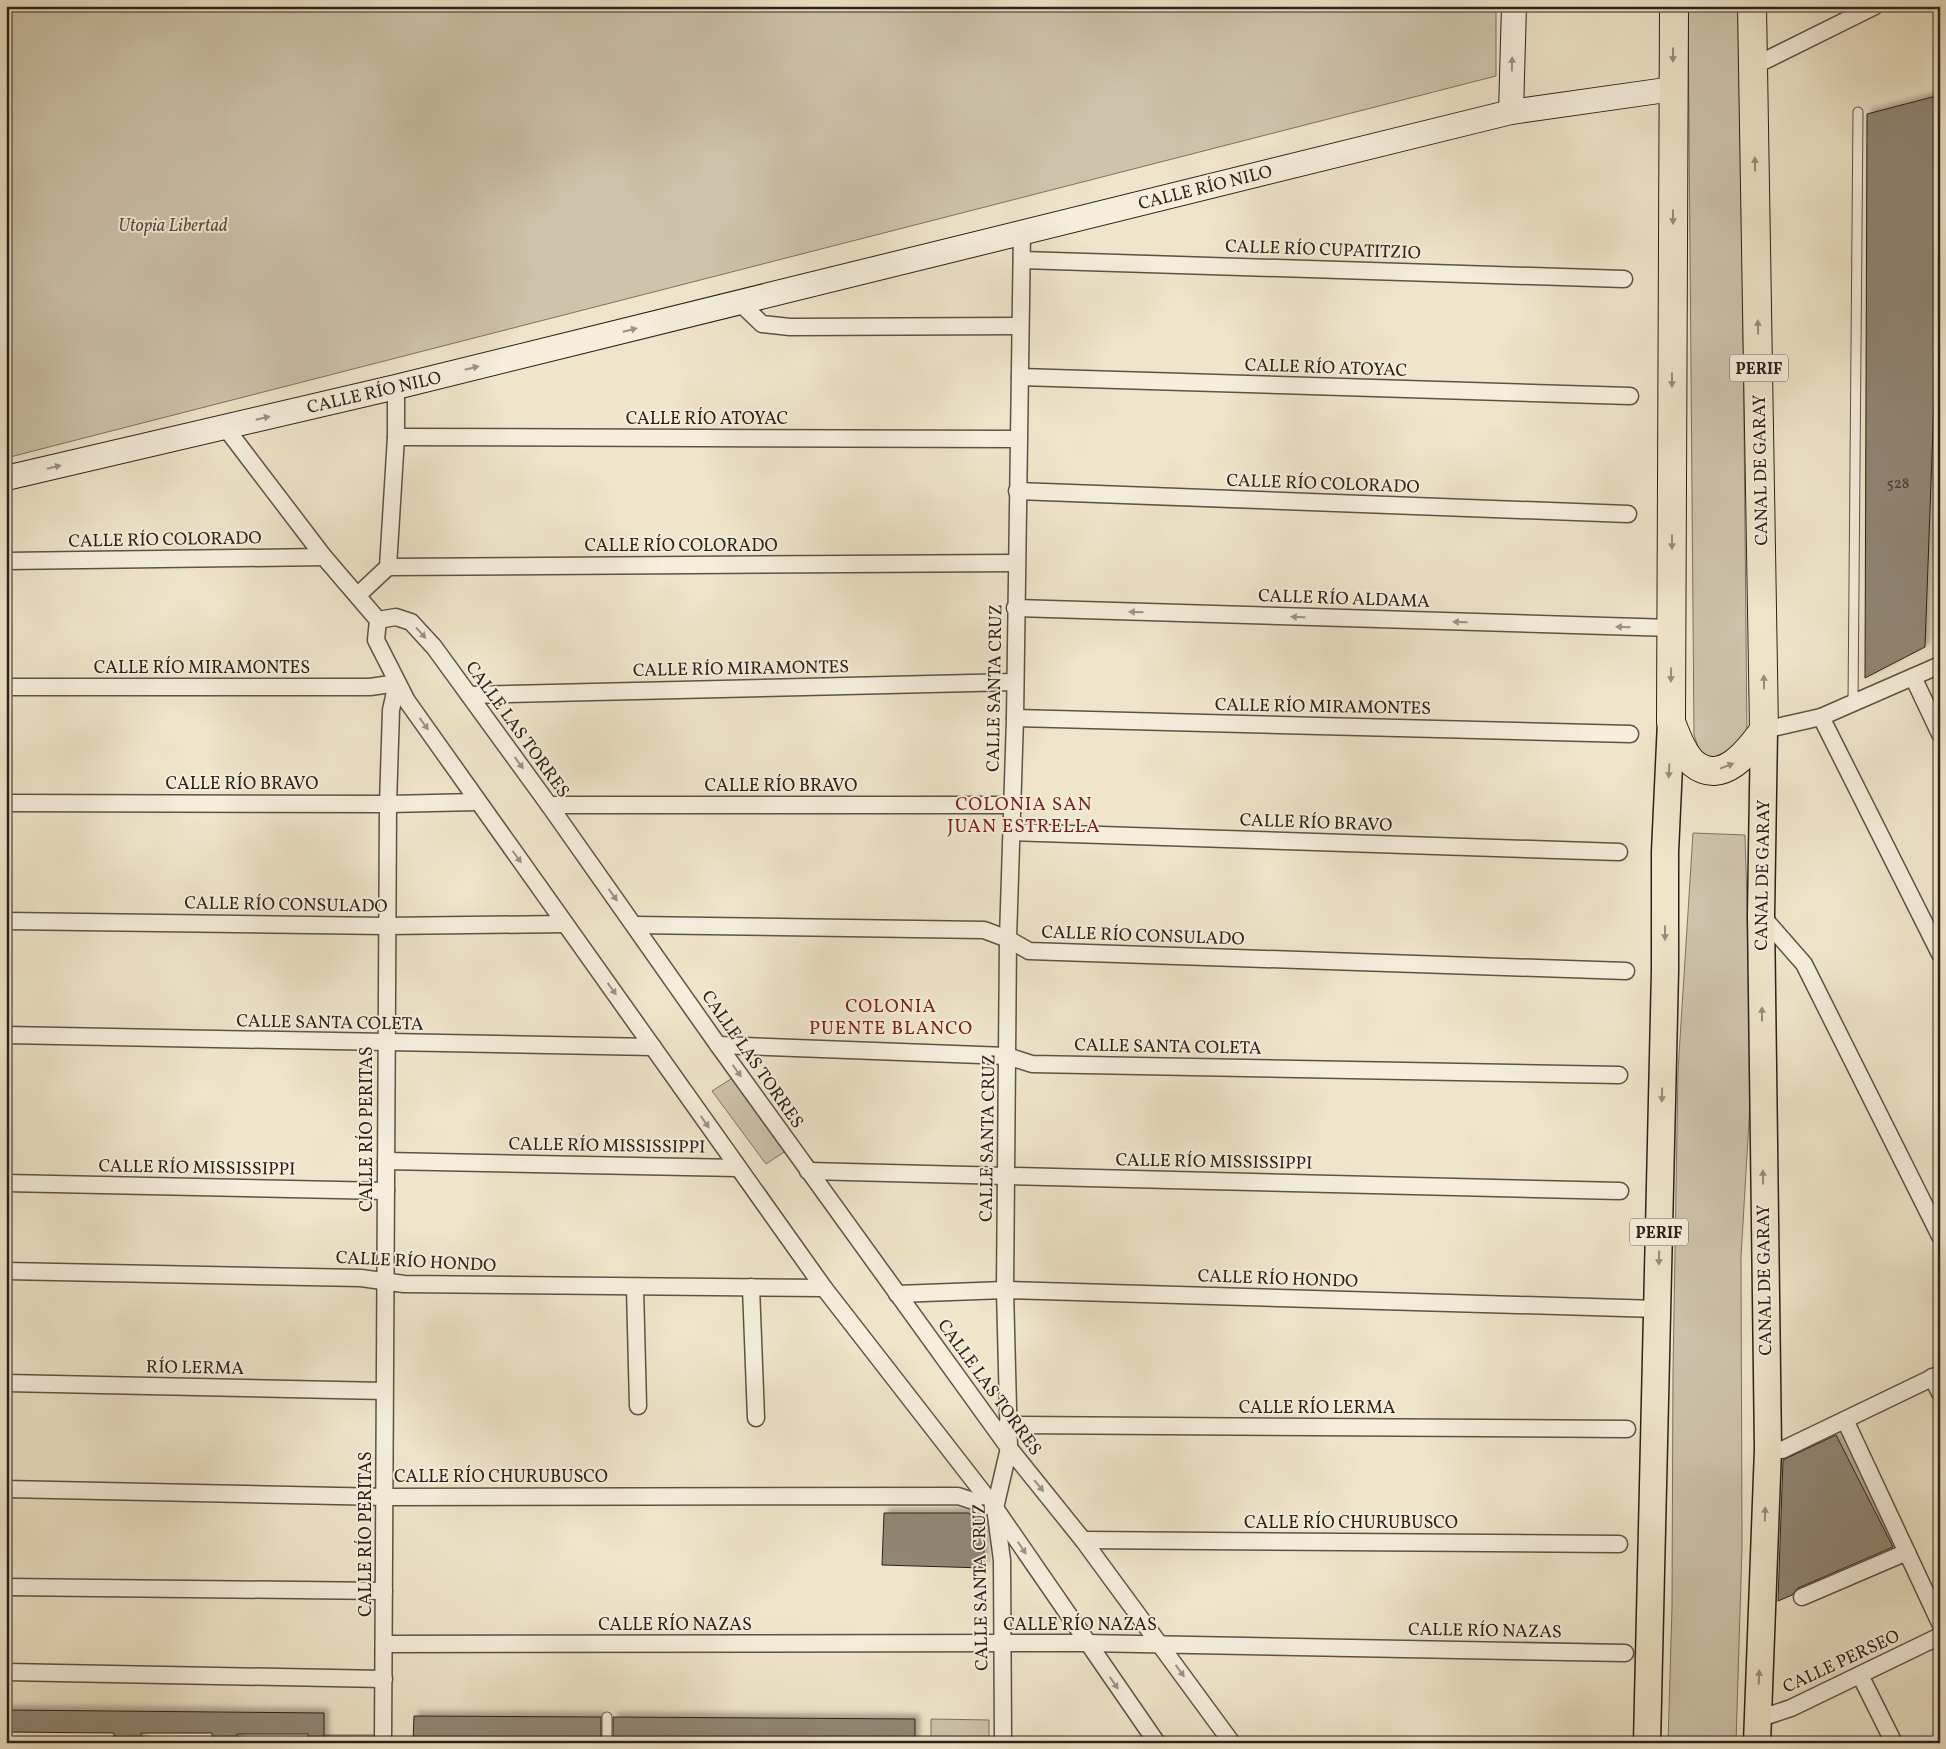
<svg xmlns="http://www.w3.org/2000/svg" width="1946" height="1749" font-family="Vollkorn,serif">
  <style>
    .green { fill: #cec4ac; stroke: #7c7363 }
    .building { fill: #918776; stroke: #2b221a; filter: url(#shadow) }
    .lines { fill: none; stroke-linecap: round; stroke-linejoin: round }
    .lane-casing { stroke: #5c5346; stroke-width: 11 }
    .street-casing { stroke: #5c5346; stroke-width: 19 }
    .secondary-casing { stroke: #2b221a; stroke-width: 26 }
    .primary-casing { stroke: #2b221a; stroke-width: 29 }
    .highway-casing { stroke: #2b221a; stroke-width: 30 }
    .lane { stroke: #f5eedd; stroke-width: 9 }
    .street { stroke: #f5eedd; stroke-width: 16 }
    .secondary { stroke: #f5eedd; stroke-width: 24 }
    .primary { stroke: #efe5ca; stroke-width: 26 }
    .highway { stroke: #efe5ca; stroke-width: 28 }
    .oneway { fill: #978d7b }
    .oneway2 { fill: #9a9285 }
    .labels { text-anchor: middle; stroke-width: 4; stroke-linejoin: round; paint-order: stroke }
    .number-label { font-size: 15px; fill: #443b31 }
    .shield { fill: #f5eedd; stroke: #685f54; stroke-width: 1 }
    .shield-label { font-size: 16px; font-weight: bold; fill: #2b221a }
    .street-label { font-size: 18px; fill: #2b221a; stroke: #f5eedd }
    .park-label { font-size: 18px; font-style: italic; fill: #5c5346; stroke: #f5eedd }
    .neighbourhood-label { font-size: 19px; letter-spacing: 1px; fill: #7a1f14; stroke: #f5eedd }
  </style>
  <defs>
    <filter id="shadow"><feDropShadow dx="4.5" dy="-4.5" stdDeviation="2.5" flood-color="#0004"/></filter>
  </defs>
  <rect width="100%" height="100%" fill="#efe5ca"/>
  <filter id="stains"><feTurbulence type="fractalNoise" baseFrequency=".004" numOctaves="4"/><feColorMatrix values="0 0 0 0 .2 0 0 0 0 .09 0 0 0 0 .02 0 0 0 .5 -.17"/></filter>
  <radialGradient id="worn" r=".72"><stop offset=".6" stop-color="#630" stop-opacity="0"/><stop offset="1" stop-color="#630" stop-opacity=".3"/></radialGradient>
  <g class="green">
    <path d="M6,6H1496V76L6,458Z"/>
    <path d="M1688,6H1740L1747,739L1734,751L1713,758L1700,752L1694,735Z"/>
    <path d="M1693,833L1745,835L1752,1069L1741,1257L1742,1547L1736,1743H1668L1672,1607L1673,1373L1678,1071Z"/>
    <path d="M734,1077L787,1150L766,1164L712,1091Z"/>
    <path d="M931,1719L989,1720V1743H931Z"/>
    <path d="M325,1735H377V1743H324Z"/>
  </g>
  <g class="building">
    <path d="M1940,95V317L1937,318L1925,647L1865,678L1867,114Z"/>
    <path d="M1836,1435L1893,1547L1798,1588L1792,1595L1778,1601L1783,1460Z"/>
    <path d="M884,1513H969L984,1531V1568L882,1565Z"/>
    <path d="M6,1710L324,1713V1743H308V1734H237V1743H212V1733H141V1743H114V1733L6,1732Z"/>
    <path d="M414,1716L601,1717V1743H413Z"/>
    <path d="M613,1717L915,1719V1743H613Z"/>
  </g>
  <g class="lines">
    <defs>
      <g id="lane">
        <path d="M1853,703L1858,112"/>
        <path d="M607,1717V1743"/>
      </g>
      <g id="street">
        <path d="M1754,66L1875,6"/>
        <path d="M1022,260L1624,279"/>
        <path d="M740,303L762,324L790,327L1020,326"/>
        <path d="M1020,377L1630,396"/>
        <path d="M225,427L324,557L378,620"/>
        <path d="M396,437L1017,439"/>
        <path d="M1017,491L1628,514"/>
        <path d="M6,561L324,557"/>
        <path d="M388,567L396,437V387"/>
        <path d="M358,595L388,567L1016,563"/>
        <path d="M1015,608L1672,628"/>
        <path d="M378,620L396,617L411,622L434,647L549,805L718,1045L1009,1448L1083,1540L1232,1743"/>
        <path d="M378,620L376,640L407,701L824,1288L995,1508L1157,1743"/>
        <path d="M1913,677L1940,734"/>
        <path d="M6,687H370L397,683"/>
        <path d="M469,695L1014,682"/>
        <path d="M1821,717L1940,954"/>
        <path d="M1015,718L1630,734"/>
        <path d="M1764,730L1821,717L1940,665"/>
        <path d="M6,803L388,804L478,802"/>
        <path d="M549,805H1012"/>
        <path d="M1011,832L1619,852"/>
        <path d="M1761,915L1804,964L1940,1236"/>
        <path d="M6,921L386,926L565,924"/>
        <path d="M634,925L984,930L1008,939L1029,951L1626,971"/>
        <path d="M6,1035L653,1047"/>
        <path d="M718,1045L1007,1056L1032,1064L1619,1075"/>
        <path d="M386,1161L738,1168"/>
        <path d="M808,1171L1620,1191"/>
        <path d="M6,1183L386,1191"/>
        <path d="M6,1271L361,1278L404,1284L824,1288"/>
        <path d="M751,1287L756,1418"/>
        <path d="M635,1288L638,1406"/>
        <path d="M897,1294L1005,1290L1658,1309"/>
        <path d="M1932,1377L1940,1393"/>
        <path d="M6,1383L384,1391"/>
        <path d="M1845,1420L1940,1623"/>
        <path d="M1007,1425L1627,1429"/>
        <path d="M1768,1449L1782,1450L1940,1374"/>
        <path d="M6,1489L386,1497L958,1496L995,1508"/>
        <path d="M1083,1540L1619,1544"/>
        <path d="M6,1587L384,1591"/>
        <path d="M1802,1597L1907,1552"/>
        <path d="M384,1644L1086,1643L1625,1653"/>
        <path d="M6,1672L384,1679"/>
        <path d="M1860,1675L1894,1743"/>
        <path d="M1758,1719L1791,1708L1940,1636"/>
        <path d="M383,1743L388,804L391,710L397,683"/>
        <path d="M1003,1743L1002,1560L995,1508L1009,1448L1005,1290L1008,939L1015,718L1022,231"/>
      </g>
      <g id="secondary">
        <path d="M1511,112L1514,6"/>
        <path d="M6,478L396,387L1511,112L1673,89"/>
      </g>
      <g id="primary">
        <path d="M1647,1743L1665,971V852L1671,722"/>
        <path d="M1757,1743L1768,1449L1761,915L1764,730"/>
      </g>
      <path id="highway" d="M1674,6L1671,722C1676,735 1682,753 1693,763C1722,787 1749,751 1764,730L1752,6"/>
    </defs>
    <use href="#lane" class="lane-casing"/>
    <use href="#street" class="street-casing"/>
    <use href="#secondary" class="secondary-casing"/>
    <use href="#primary" class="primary-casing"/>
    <use href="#highway" class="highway-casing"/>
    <use href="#lane" class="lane"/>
    <use href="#street" class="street"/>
    <use href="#secondary" class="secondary"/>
    <use href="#primary" class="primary"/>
    <use href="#highway" class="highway"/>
  </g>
  <defs><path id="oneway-solid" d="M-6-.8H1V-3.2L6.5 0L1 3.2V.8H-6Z" transform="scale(1.25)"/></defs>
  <g class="oneway">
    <use href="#oneway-solid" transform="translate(1673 55) rotate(91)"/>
    <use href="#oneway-solid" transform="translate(1755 164) rotate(-91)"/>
    <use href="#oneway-solid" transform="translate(1673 217) rotate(90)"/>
    <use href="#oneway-solid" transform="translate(1758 327) rotate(-91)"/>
    <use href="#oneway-solid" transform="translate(1672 380) rotate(90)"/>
    <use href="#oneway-solid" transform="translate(1672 542) rotate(90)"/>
    <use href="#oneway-solid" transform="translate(1671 675) rotate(91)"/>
    <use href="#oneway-solid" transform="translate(1764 682) rotate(-91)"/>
    <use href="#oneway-solid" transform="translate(1727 766) rotate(-21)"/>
    <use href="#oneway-solid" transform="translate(1669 771) rotate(93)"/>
    <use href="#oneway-solid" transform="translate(1665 933) rotate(90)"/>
    <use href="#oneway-solid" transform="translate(1762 1014) rotate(-90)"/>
    <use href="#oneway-solid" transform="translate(1662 1095) rotate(91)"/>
    <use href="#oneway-solid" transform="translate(1763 1177) rotate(-91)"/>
    <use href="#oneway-solid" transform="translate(1659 1258) rotate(91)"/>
    <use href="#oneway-solid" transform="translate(1765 1514) rotate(-88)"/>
    <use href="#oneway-solid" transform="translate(1759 1677) rotate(-88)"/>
  </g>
  <g class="oneway2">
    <use href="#oneway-solid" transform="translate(1512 64) rotate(-89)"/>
    <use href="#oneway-solid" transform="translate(630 330) rotate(-14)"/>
    <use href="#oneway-solid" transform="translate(472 368) rotate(-14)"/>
    <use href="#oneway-solid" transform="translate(263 418) rotate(-13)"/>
    <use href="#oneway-solid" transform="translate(54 467) rotate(-13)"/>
    <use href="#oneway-solid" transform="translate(1136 612) rotate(-178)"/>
    <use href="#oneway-solid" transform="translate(1298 617) rotate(-178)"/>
    <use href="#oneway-solid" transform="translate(1460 622) rotate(-178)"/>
    <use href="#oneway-solid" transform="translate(1623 627) rotate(-178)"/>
    <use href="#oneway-solid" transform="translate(421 633) rotate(48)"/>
    <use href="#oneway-solid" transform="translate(424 724) rotate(54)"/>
    <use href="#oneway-solid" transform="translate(519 763) rotate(54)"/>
    <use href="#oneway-solid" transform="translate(517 857) rotate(54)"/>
    <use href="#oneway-solid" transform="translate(613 895) rotate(55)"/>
    <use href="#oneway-solid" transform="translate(612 989) rotate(54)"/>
    <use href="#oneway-solid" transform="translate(737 1071) rotate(54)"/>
    <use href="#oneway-solid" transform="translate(705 1122) rotate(55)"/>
    <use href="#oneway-solid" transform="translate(1039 1486) rotate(51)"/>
    <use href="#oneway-solid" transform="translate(1022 1548) rotate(56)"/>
    <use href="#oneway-solid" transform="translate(1180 1671) rotate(54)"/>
    <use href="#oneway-solid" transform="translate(1114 1683) rotate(55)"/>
  </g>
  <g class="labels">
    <g class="number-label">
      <text x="1898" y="488">528</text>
    </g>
    <g class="shield">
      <rect x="1730" y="354.5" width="58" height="27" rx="4"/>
      <rect x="1630" y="1218.5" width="58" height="27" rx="4"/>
    </g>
    <g class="shield-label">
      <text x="1759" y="374">PERIF</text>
      <text x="1659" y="1238">PERIF</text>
    </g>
    <g class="street-label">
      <text transform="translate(1205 187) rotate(-14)" y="6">CALLE RÍO NILO</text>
      <text transform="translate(1323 249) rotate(2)" y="6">CALLE RÍO CUPATITZIO</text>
      <text transform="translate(1326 367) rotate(2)" y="6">CALLE RÍO ATOYAC</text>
      <text transform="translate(374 392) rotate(-13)" y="6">CALLE RÍO NILO</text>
      <text x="707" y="424">CALLE RÍO ATOYAC</text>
      <text transform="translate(1760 470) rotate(-91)" y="6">CANAL DE GARAY</text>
      <text transform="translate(1323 483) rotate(2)" y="6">CALLE RÍO COLORADO</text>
      <text transform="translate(165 539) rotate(-1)" y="6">CALLE RÍO COLORADO</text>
      <text x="681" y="551">CALLE RÍO COLORADO</text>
      <text transform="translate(1344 598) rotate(2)" y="6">CALLE RÍO ALDAMA</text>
      <text x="202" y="673">CALLE RÍO MIRAMONTES</text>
      <text transform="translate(741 668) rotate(-1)" y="6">CALLE RÍO MIRAMONTES</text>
      <text transform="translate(994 688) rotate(-89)" y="6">CALLE SANTA CRUZ</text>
      <text transform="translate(1323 706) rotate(1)" y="6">CALLE RÍO MIRAMONTES</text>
      <text transform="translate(518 729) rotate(54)" y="6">CALLE LAS TORRES</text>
      <text x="242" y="789">CALLE RÍO BRAVO</text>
      <text x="781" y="791">CALLE RÍO BRAVO</text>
      <text transform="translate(1316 822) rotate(2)" y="6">CALLE RÍO BRAVO</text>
      <text transform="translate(1762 875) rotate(-89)" y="6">CANAL DE GARAY</text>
      <text transform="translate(286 904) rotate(1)" y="6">CALLE RÍO CONSULADO</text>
      <text transform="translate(1143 935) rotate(2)" y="6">CALLE RÍO CONSULADO</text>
      <text transform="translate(330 1022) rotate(1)" y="6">CALLE SANTA COLETA</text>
      <text transform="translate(1168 1046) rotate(1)" y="6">CALLE SANTA COLETA</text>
      <text transform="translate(753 1059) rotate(55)" y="6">CALLE LAS TORRES</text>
      <text transform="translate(366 1129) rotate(-90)" y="6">CALLE RÍO PERITAS</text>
      <text transform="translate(987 1138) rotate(-89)" y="6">CALLE SANTA CRUZ</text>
      <text transform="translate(607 1145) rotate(1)" y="6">CALLE RÍO MISSISSIPPI</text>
      <text transform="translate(1214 1161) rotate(1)" y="6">CALLE RÍO MISSISSIPPI</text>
      <text transform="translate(197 1167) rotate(1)" y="6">CALLE RÍO MISSISSIPPI</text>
      <text transform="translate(416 1261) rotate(3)" y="6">CALLE RÍO HONDO</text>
      <text transform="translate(1278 1278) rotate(2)" y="6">CALLE RÍO HONDO</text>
      <text transform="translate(1764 1280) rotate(-91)" y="6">CANAL DE GARAY</text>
      <text transform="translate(195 1367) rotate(1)" y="6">RÍO LERMA</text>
      <text transform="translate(990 1387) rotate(54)" y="6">CALLE LAS TORRES</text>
      <text x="1317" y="1413">CALLE RÍO LERMA</text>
      <text x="501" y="1482">CALLE RÍO CHURUBUSCO</text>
      <text x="1351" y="1528">CALLE RÍO CHURUBUSCO</text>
      <text transform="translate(365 1534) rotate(-90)" y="6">CALLE RÍO PERITAS</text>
      <text transform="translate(980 1587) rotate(-91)" y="6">CALLE SANTA CRUZ</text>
      <text x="675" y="1630">CALLE RÍO NAZAS</text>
      <text x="1080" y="1630">CALLE RÍO NAZAS</text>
      <text transform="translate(1485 1630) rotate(1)" y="6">CALLE RÍO NAZAS</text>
      <text transform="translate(1841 1661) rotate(-25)" y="6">CALLE PERSEO</text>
    </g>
    <g class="park-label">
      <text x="173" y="231">Utopia Libertad</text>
    </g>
    <g class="neighbourhood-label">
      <text x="1024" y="810">COLONIA SAN<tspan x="1024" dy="22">JUAN ESTRELLA</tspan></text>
      <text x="891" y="1012">COLONIA<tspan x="891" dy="22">PUENTE BLANCO</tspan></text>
    </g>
  </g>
  <rect width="1946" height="1749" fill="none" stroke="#efe5ca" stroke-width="25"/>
  <rect x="8" y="8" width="1931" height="1734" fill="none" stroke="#2b221a" stroke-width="2.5"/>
  <rect x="12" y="12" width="1921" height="1724" fill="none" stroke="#2b221a"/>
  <rect width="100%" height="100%" filter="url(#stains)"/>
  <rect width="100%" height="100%" fill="url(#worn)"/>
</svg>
